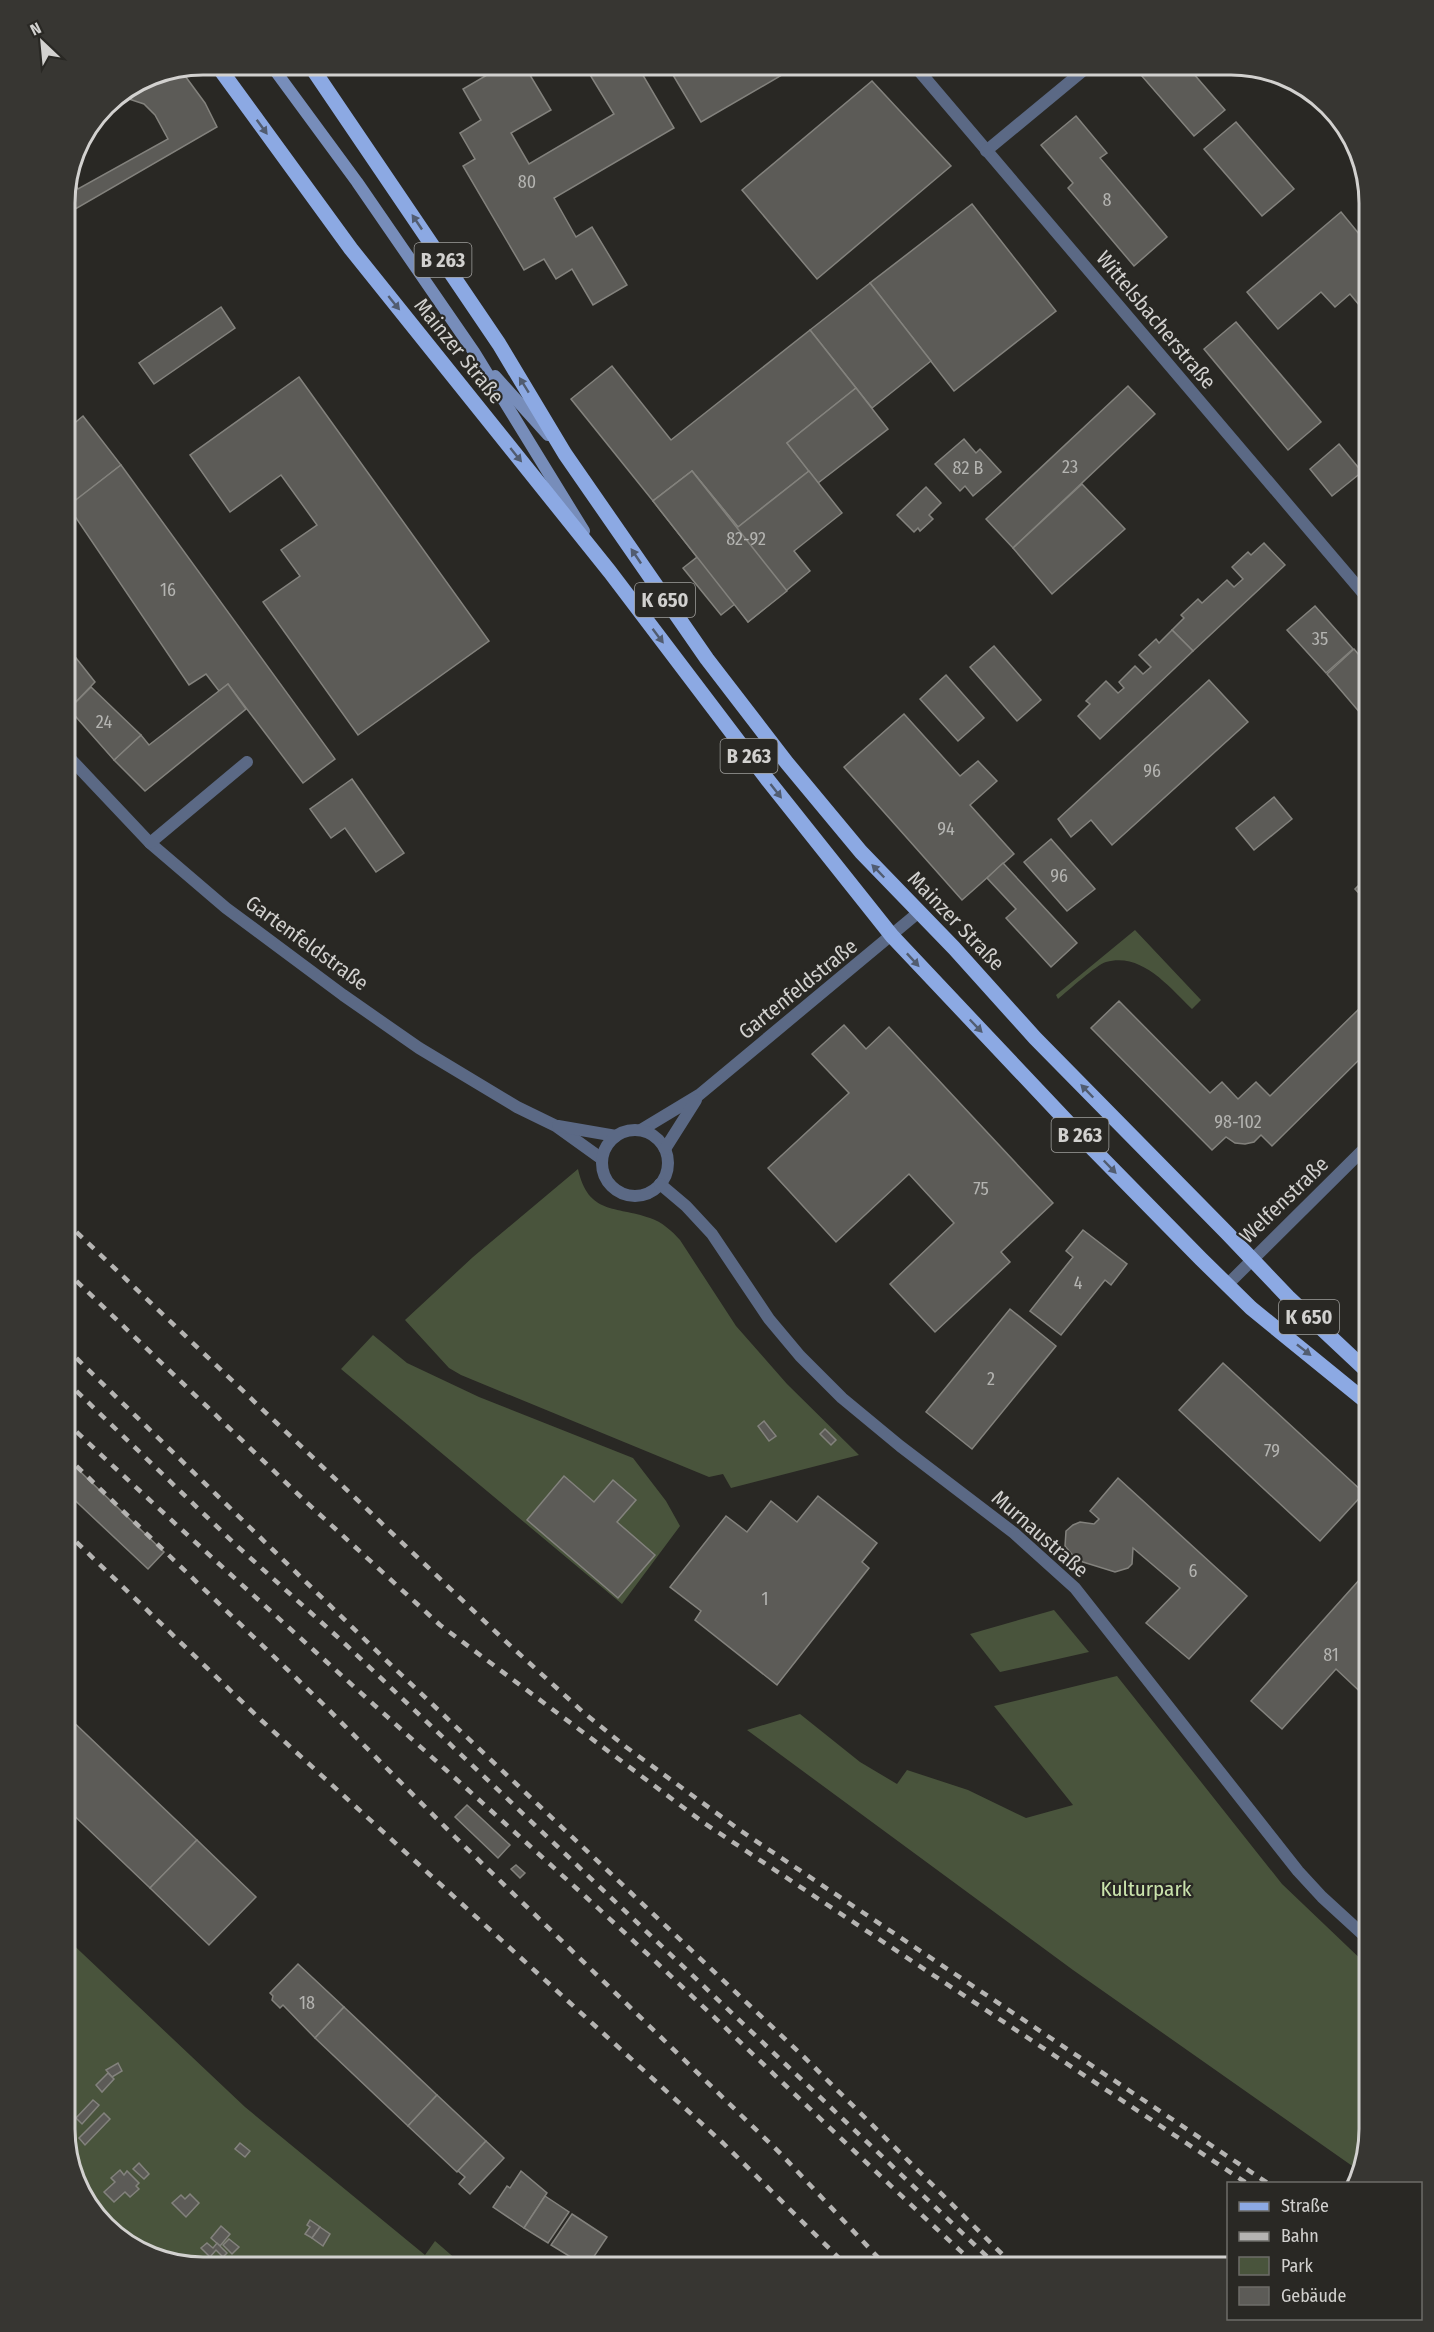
<svg xmlns="http://www.w3.org/2000/svg" width="1434" height="2332" font-family="'Fira Sans Condensed',sans-serif">
  <style>
    .green { fill: #49543c }
    .building { fill: #5c5b57; stroke: #83827d; stroke-width: 1.5 }
    .lines { fill: none; stroke-linecap: round; stroke-linejoin: round }
    .street { stroke: #5b6985; stroke-width: 12 }
    .secondary { stroke: #778dba; stroke-width: 12 }
    .primary { stroke: #8ca9e3; stroke-width: 15 }
    .rail { stroke: #b5b4b2; stroke-width: 4.5; stroke-dasharray: 8 8; stroke-linecap: butt }
    .oneway { fill: #515c70 }
    .labels { text-anchor: middle; stroke-width: 4.5; stroke-linejoin: round; paint-order: stroke }
    .number-label { font-size: 18px; fill: #b4b4b1 }
    .shield { fill: #292824; stroke: #9f9e9c; stroke-width: 1.5 }
    .shield-label { font-size: 20px; font-weight: bold; fill: #d2d1cf }
    .street-label { font-size: 21px; fill: #d2d1cf; stroke: #292824 }
    .park-label { font-size: 21px; fill: #cae3ac; stroke: #292824 }
    .rim { fill: none; stroke: #d2d1cf; stroke-width: 3 }
  </style>
  <rect width="100%" height="100%" fill="#292824"/>
  <g class="green">
    <path d="M1135,930L1201,1000L1192,1009C1169,987 1142,952 1106,962C1096,965 1068,991 1058,999L1056,995Z"/>
    <path d="M578,1169C588,1215 616,1206 650,1218C662,1222 672,1231 680,1240L736,1326L787,1384L859,1455L731,1488L723,1474L709,1477L461,1375L449,1368L405,1320L473,1257Z"/>
    <path d="M373,1335L407,1363L479,1397L633,1458L666,1501L680,1526L622,1604L341,1369Z"/>
    <path d="M1054,1610L1089,1652L1000,1672L970,1634Z"/>
    <path d="M1117,1676L1282,1884L1369,1967V2129L1358,2170L1073,1970L747,1730L800,1714L860,1762L897,1784L907,1770L968,1790L1026,1818L1073,1805L994,1706Z"/>
    <path d="M65,1937L245,2107L425,2255L435,2241L465,2267H195L127,2244L79,2189L65,2129Z"/>
  </g>
  <g class="building">
    <path d="M504,65H524L551,110L511,133L529,164L614,114L584,65H637L674,128L554,198L576,237L592,227L627,285L593,305L572,269L556,279L544,259L524,270L463,166L475,159L460,133L481,120L463,89Z"/>
    <path d="M667,65H799L701,122Z"/>
    <path d="M1137,65H1186L1225,110L1194,136L1134,67Z"/>
    <path d="M180,69L205,103L217,127L65,215V195L70,173L78,189L168,139L155,115L144,104L129,99L99,114L105,105L151,75Z"/>
    <path d="M872,81L951,166L817,279L742,190Z"/>
    <path d="M1312,94H1313L1344,129L1342,130Z"/>
    <path d="M1076,116L1107,153L1100,158L1167,237L1134,266L1068,188L1073,183L1041,145Z"/>
    <path d="M1236,122L1294,189L1262,216L1204,149Z"/>
    <path d="M972,204L1056,311L954,391L870,283Z"/>
    <path d="M1341,212L1369,246V317L1350,294L1335,307L1321,292L1278,329L1247,292Z"/>
    <path d="M870,283L931,361L872,408L810,330Z"/>
    <path d="M221,307L235,328L154,384L139,363Z"/>
    <path d="M1236,322L1321,422L1288,450L1204,349Z"/>
    <path d="M810,330L856,388L787,443L809,471L738,527L692,471L653,501L571,399L612,366L671,440Z"/>
    <path d="M299,377L489,641L358,735L263,602L300,576L281,550L317,525L281,475L230,512L190,455Z"/>
    <path d="M1128,386L1155,414L1013,548L986,519Z"/>
    <path d="M856,388L888,429L818,483L787,443Z"/>
    <path d="M83,416L121,465L65,509V431Z"/>
    <path d="M964,439L976,453L980,449L1001,472L973,496L965,486L960,491L935,464Z"/>
    <path d="M1339,444L1362,472L1332,496L1310,469Z"/>
    <path d="M121,465L335,759L303,783L228,684L219,691L206,674L189,685L68,506Z"/>
    <path d="M692,471L738,527L809,471L842,513L794,551L810,571L748,622L735,604L721,615L683,568L697,557L653,501Z"/>
    <path d="M692,471L787,591L748,622L653,501Z"/>
    <path d="M1082,484L1125,529L1052,594L1013,548Z"/>
    <path d="M926,487L941,503L929,515L933,519L920,531L918,528L914,532L897,515Z"/>
    <path d="M1264,543L1285,565L1193,651L1172,630L1184,618L1181,615L1198,599L1202,603L1227,580L1234,587L1243,579L1232,567L1248,552L1251,555Z"/>
    <path d="M1315,606L1353,649L1326,673L1287,630Z"/>
    <path d="M1172,630L1193,651L1100,739L1078,716L1090,704L1086,701L1106,681L1118,693L1124,688L1119,682L1135,666L1143,674L1151,667L1139,655L1156,639L1159,643Z"/>
    <path d="M65,644L95,682L69,709L65,703Z"/>
    <path d="M994,646L1041,700L1017,721L970,667Z"/>
    <path d="M1354,649L1369,667V707L1361,714L1327,674Z"/>
    <path d="M946,675L984,718L958,741L920,699Z"/>
    <path d="M1209,680L1248,722L1112,845L1091,820L1071,837L1058,819Z"/>
    <path d="M228,684L246,709L145,791L114,760L141,735L149,745Z"/>
    <path d="M91,687L141,735L114,760L69,709Z"/>
    <path d="M904,714L960,776L978,761L997,781L970,805L1014,854L962,900L844,767Z"/>
    <path d="M352,779L404,853L376,872L345,828L331,838L310,809Z"/>
    <path d="M1274,797L1292,819L1254,850L1236,828Z"/>
    <path d="M1051,839L1095,889L1067,911L1024,862Z"/>
    <path d="M1003,863L1077,943L1051,967L1006,918L1016,909L987,878Z"/>
    <path d="M1369,875V904L1355,889Z"/>
    <path d="M1119,1001L1210,1093L1222,1082L1238,1099L1256,1082L1270,1096L1362,1006L1369,1014V1050L1272,1146L1261,1135L1254,1142L1245,1144L1235,1143L1226,1137L1212,1150L1091,1028Z"/>
    <path d="M844,1025L866,1049L889,1027L1053,1203L1001,1252L1010,1262L935,1332L890,1284L954,1223L909,1174L836,1242L768,1168L849,1093L812,1054Z"/>
    <path d="M1083,1230L1127,1264L1111,1285L1105,1280L1061,1335L1030,1311L1073,1257L1066,1251Z"/>
    <path d="M1010,1309L1056,1346L972,1449L926,1412Z"/>
    <path d="M1223,1363L1364,1493L1320,1541L1179,1410Z"/>
    <path d="M764,1421L776,1436L769,1441L758,1426Z"/>
    <path d="M825,1429L836,1440L831,1445L820,1434Z"/>
    <path d="M65,1457L164,1552L148,1569L65,1491Z"/>
    <path d="M564,1476L594,1502L613,1480L636,1500L617,1522L655,1555L618,1598L527,1520Z"/>
    <path d="M1118,1478L1247,1596L1189,1659L1146,1623L1180,1588L1133,1548L1132,1564L1128,1568L1115,1572L1083,1562L1075,1558L1065,1546L1066,1531L1073,1525L1080,1522L1094,1524L1099,1519L1090,1511Z"/>
    <path d="M818,1496L877,1543L862,1562L869,1568L777,1685L695,1620L701,1611L670,1587L726,1516L747,1532L771,1501L797,1522Z"/>
    <path d="M1369,1569V1638L1368,1640L1369,1642V1700L1336,1669L1282,1729L1251,1701Z"/>
    <path d="M65,1714L197,1840L150,1888L65,1807Z"/>
    <path d="M467,1805L510,1845L498,1858L455,1817Z"/>
    <path d="M197,1840L256,1897L209,1945L150,1888Z"/>
    <path d="M516,1865L525,1873L520,1878L511,1869Z"/>
    <path d="M298,1964L344,2007L315,2038L283,2005L280,2008L272,2000L273,1996L270,1993Z"/>
    <path d="M344,2007L437,2095L408,2126L315,2038Z"/>
    <path d="M118,2063L122,2071L112,2077L106,2070Z"/>
    <path d="M108,2073L114,2079L102,2092L96,2085Z"/>
    <path d="M437,2095L486,2141L457,2172L408,2126Z"/>
    <path d="M93,2100L99,2105L82,2124L76,2118Z"/>
    <path d="M104,2113L110,2119L85,2145L79,2138Z"/>
    <path d="M486,2141L504,2158L470,2194L459,2184L465,2177L458,2171Z"/>
    <path d="M240,2143L250,2151L245,2157L235,2149Z"/>
    <path d="M139,2163L149,2174L144,2179L133,2169Z"/>
    <path d="M120,2170L124,2175L127,2171L139,2183L136,2186L139,2189L130,2197L125,2192L114,2202L104,2192L115,2182L111,2178Z"/>
    <path d="M521,2171L547,2193L524,2228L493,2207L507,2186L510,2188Z"/>
    <path d="M190,2194L199,2203L186,2217L172,2203L181,2195L185,2199Z"/>
    <path d="M545,2196L569,2212L548,2243L524,2228Z"/>
    <path d="M572,2214L607,2237L587,2267L551,2245Z"/>
    <path d="M310,2220L320,2227L312,2238L305,2234L310,2227L307,2225Z"/>
    <path d="M221,2226L230,2234L220,2246L211,2238Z"/>
    <path d="M320,2227L330,2234L323,2246L312,2238Z"/>
    <path d="M229,2239L239,2247L232,2254L223,2245Z"/>
    <path d="M207,2243L213,2248L217,2243L227,2253L223,2257L216,2250L210,2257L201,2248Z"/>
  </g>
  <g class="lines">
    <g class="street">
      <path d="M914,65L1369,600"/>
      <path d="M986,151L1090,65"/>
      <path d="M65,753L150,843L226,908L343,995L419,1048L517,1107L556,1126L602,1159"/>
      <path d="M150,843L247,762"/>
      <path d="M558,1126L616,1136"/>
      <path d="M641,1130L699,1095L919,912"/>
      <circle cx="635" cy="1163" r="33"/>
      <path d="M665,1149L696,1100"/>
      <path d="M660,1184L686,1206L712,1234L769,1319L800,1356L842,1398L900,1446L1014,1533L1075,1588L1298,1871L1322,1897L1369,1940"/>
      <path d="M1227,1285L1369,1144"/>
    </g>
    <g class="secondary">
      <path d="M271,65L357,182L474,352L584,531"/>
      <path d="M495,376L548,435"/>
    </g>
    <g class="primary">
      <path d="M217,65L351,249L610,572L767,779L892,936L1093,1149L1201,1259L1251,1308L1369,1404"/>
      <path d="M310,65L499,344L565,454L707,659L787,763L861,852L954,948L1035,1038L1227,1233L1288,1297L1369,1373"/>
    </g>
    <g class="rail">
      <path d="M65,1221L502,1638L583,1712L626,1747L741,1831L1269,2184"/>
      <path d="M65,1270L304,1500L440,1625L704,1823L1248,2184"/>
      <path d="M65,1347L392,1666L806,2059L1015,2267"/>
      <path d="M65,1380L236,1545L342,1641L998,2267"/>
      <path d="M65,1421C237,1583 413,1739 587,1898C719,2019 846,2146 978,2267"/>
      <path d="M65,1455L323,1704L455,1837L781,2154L887,2267"/>
      <path d="M65,1531L261,1720L723,2143L848,2267"/>
    </g>
  </g>
  <defs><path id="oneway-solid" d="M-6-.8H1V-3.2L6.5 0L1 3.2V.8H-6Z" transform="scale(1.5)"/></defs>
  <g class="oneway">
    <use href="#oneway-solid" transform="translate(262 127) rotate(54)"/>
    <use href="#oneway-solid" transform="translate(417 222) rotate(-124)"/>
    <use href="#oneway-solid" transform="translate(394 303) rotate(51)"/>
    <use href="#oneway-solid" transform="translate(524 385) rotate(-122)"/>
    <use href="#oneway-solid" transform="translate(516 455) rotate(51)"/>
    <use href="#oneway-solid" transform="translate(636 556) rotate(-124)"/>
    <use href="#oneway-solid" transform="translate(658 636) rotate(53)"/>
    <use href="#oneway-solid" transform="translate(776 791) rotate(52)"/>
    <use href="#oneway-solid" transform="translate(878 871) rotate(-134)"/>
    <use href="#oneway-solid" transform="translate(913 960) rotate(47)"/>
    <use href="#oneway-solid" transform="translate(976 1026) rotate(46)"/>
    <use href="#oneway-solid" transform="translate(1087 1091) rotate(-134)"/>
    <use href="#oneway-solid" transform="translate(1110 1167) rotate(46)"/>
    <use href="#oneway-solid" transform="translate(1304 1350) rotate(38)"/>
  </g>
  <g class="labels">
    <g class="number-label">
      <text x="527" y="188">80</text>
      <text x="1107" y="206">8</text>
      <text x="1070" y="473">23</text>
      <text x="968" y="474">82 B</text>
      <text x="746" y="545">82-92</text>
      <text x="168" y="596">16</text>
      <text x="1320" y="645">35</text>
      <text x="104" y="728">24</text>
      <text x="1152" y="777">96</text>
      <text x="946" y="835">94</text>
      <text x="1059" y="882">96</text>
      <text x="1238" y="1128">98-102</text>
      <text x="981" y="1195">75</text>
      <text x="1078" y="1289">4</text>
      <text x="991" y="1385">2</text>
      <text x="1272" y="1457">79</text>
      <text x="1193" y="1577">6</text>
      <text x="765" y="1605">1</text>
      <text x="1331" y="1661">81</text>
      <text x="307" y="2009">18</text>
    </g>
    <g class="shield">
      <rect x="414.5" y="243" width="57" height="34" rx="4.5"/>
      <rect x="635" y="583" width="60" height="34" rx="4.5"/>
      <rect x="720.5" y="739" width="57" height="34" rx="4.5"/>
      <rect x="1051.5" y="1118" width="57" height="34" rx="4.5"/>
      <rect x="1279" y="1300" width="60" height="34" rx="4.5"/>
    </g>
    <g class="shield-label">
      <text x="443" y="267">B 263</text>
      <text x="665" y="607">K 650</text>
      <text x="749" y="763">B 263</text>
      <text x="1080" y="1142">B 263</text>
      <text x="1309" y="1324">K 650</text>
    </g>
    <g class="street-label">
      <text transform="translate(1156 320) rotate(50)" y="7">Wittelsbacherstraße</text>
      <text transform="translate(459 351) rotate(51)" y="7">Mainzer Straße</text>
      <text transform="translate(956 921) rotate(46)" y="7">Mainzer Straße</text>
      <text transform="translate(307 943) rotate(36)" y="7">Gartenfeldstraße</text>
      <text transform="translate(798 989) rotate(-39)" y="7">Gartenfeldstraße</text>
      <text transform="translate(1284 1200) rotate(-44)" y="7">Welfenstraße</text>
      <text transform="translate(1040 1534) rotate(41)" y="7">Murnaustraße</text>
    </g>
    <g class="park-label">
      <text x="1146" y="1896">Kulturpark</text>
    </g>
  </g>
  <path d="M0 0H1434V2332H0ZM203 75H1231A128 128 0 0 1 1359 203V2129A128 128 0 0 1 1231 2257H203A128 128 0 0 1 75 2129V203A128 128 0 0 1 203 75Z" fill="#373632" fill-rule="evenodd"/>
  <path class="rim" d="M203 75H1231A128 128 0 0 1 1359 203V2129A128 128 0 0 1 1231 2257H203A128 128 0 0 1 75 2129V203A128 128 0 0 1 203 75Z"/>
  <rect x="1227" y="2182" width="195" height="138" fill="#292824" stroke="#6d6c68" stroke-width="1.5"/>
  <rect x="1239" y="2202" width="30" height="9" fill="#8ca9e3" stroke="#6d6c68" stroke-width="1.5"/>
  <text x="1281" y="2212" font-size="18" fill="#d2d1cf">Straße</text>
  <rect x="1239" y="2232" width="30" height="9" fill="#b5b4b2" stroke="#6d6c68" stroke-width="1.5"/>
  <text x="1281" y="2242" font-size="18" fill="#d2d1cf">Bahn</text>
  <rect x="1239" y="2257" width="30" height="18" fill="#49543c" stroke="#6d6c68" stroke-width="1.5"/>
  <text x="1281" y="2272" font-size="18" fill="#d2d1cf">Park</text>
  <rect x="1239" y="2287" width="30" height="18" fill="#5c5b57" stroke="#6d6c68" stroke-width="1.5"/>
  <text x="1281" y="2302" font-size="18" fill="#d2d1cf">Gebäude</text>
  <g transform="translate(42 42) rotate(334)" stroke="#292824" stroke-width="4.5" paint-order="stroke">
  <path d="M0-4.5L10 22L0 15L-10 22Z" fill="#d2d1cf"/>
  <text y="-9" font-size="16" font-weight="bold" text-anchor="middle" fill="#d2d1cf">N</text>
  </g>
</svg>
